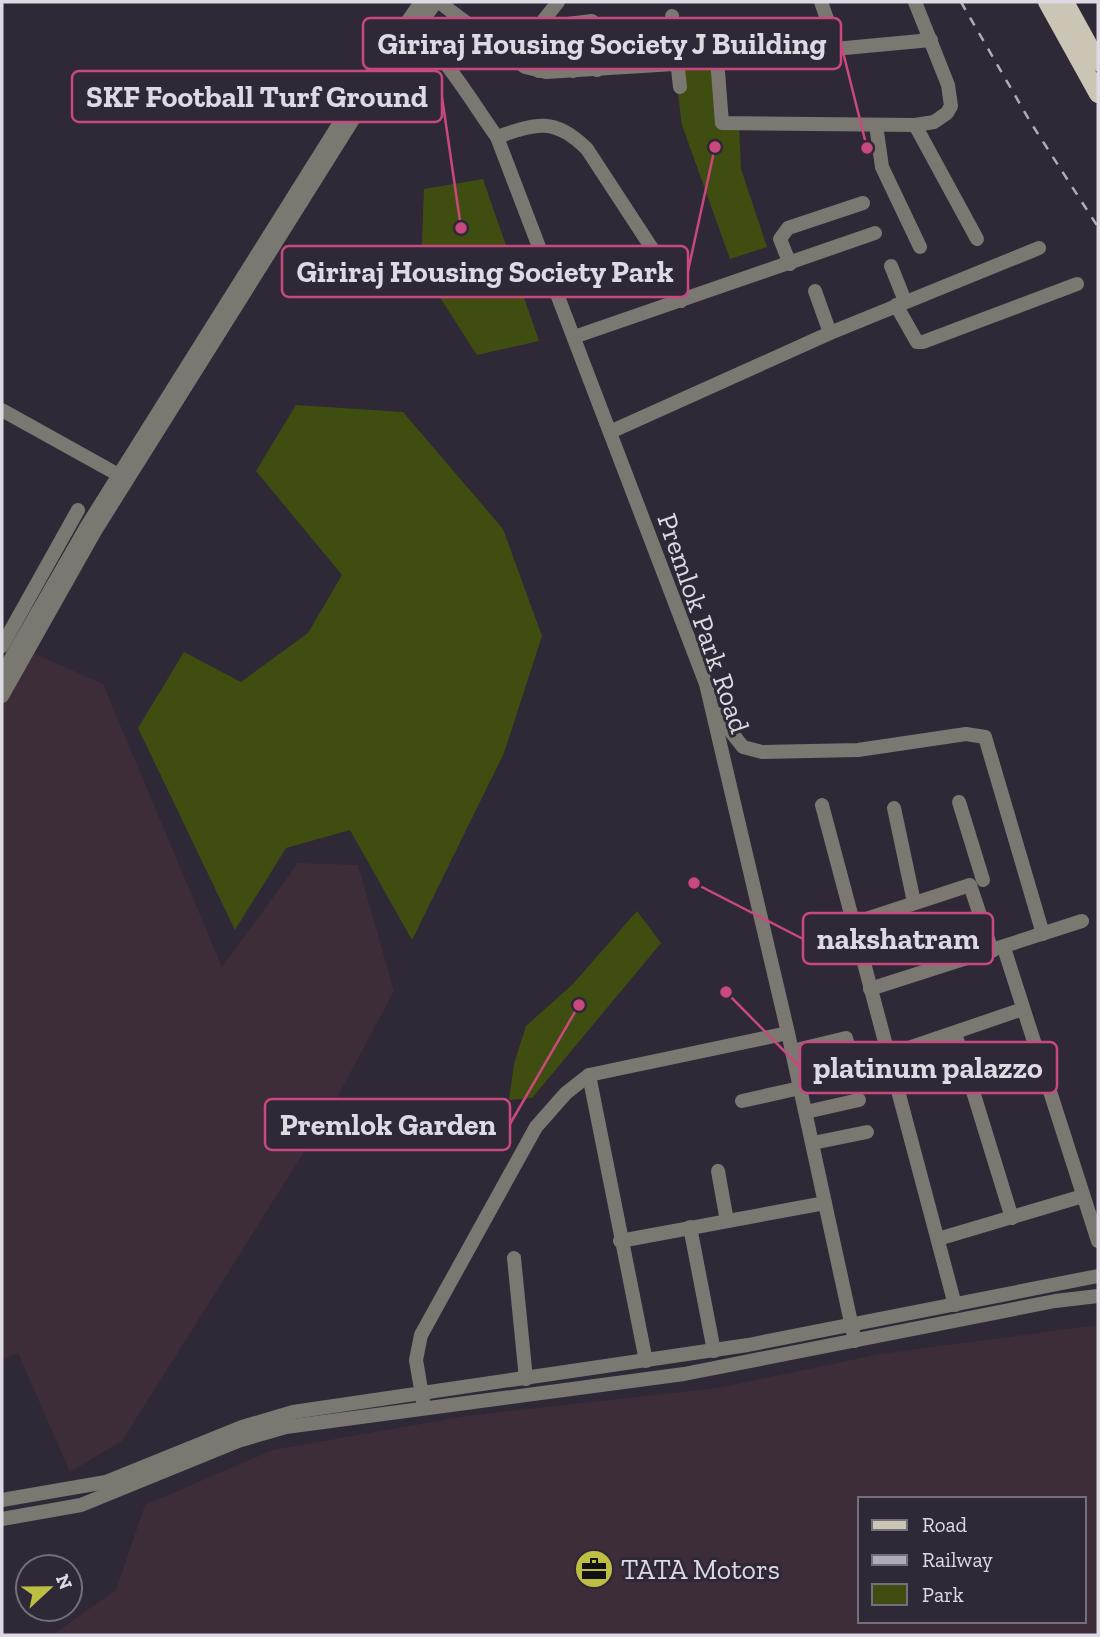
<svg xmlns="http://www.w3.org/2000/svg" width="1100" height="1637" font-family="'Zilla Slab',serif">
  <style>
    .industrial { fill: #3d2d39; fill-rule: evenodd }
    .green { fill: #3f4e10 }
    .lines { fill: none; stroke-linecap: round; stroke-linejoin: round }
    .minor { stroke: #7a7870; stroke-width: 14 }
    .major { stroke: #cac5b4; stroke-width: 18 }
    .rail { stroke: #b0abb6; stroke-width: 2.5; stroke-dasharray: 9 9; stroke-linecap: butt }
    .labels { text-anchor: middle; stroke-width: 6; stroke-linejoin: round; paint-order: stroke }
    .street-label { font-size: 28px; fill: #ded9e3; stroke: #2f2837 }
    .poi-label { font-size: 28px; fill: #ded9e3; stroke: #2f2837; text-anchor: start }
    .leader { fill: none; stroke: #c9487d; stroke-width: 2.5 }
    .callout-dot { fill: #c9487d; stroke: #2f2837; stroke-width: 2.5 }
    .callout { fill: #2f2837; stroke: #c9487d; stroke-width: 2.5 }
    .callout-label { font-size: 30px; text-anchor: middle; font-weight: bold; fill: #ded9e3 }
  </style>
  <rect width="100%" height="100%" fill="#2f2837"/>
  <g class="industrial">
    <path d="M31,652L103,684L222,967L298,863L358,865L394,991L331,1109L122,1441L70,1472L18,1353L2,1360V708Z"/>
    <path d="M1098,1325V1635H52L116,1590L145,1505L273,1450L466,1416L718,1388L880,1354ZM860,1499H1084V1621H860Z"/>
  </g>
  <g class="green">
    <path d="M717,59L721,123L739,125L741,169L767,247L730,259L682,125L674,64Z"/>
    <path d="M483,179L539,341L477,355L421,268L424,189Z"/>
    <path d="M296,405L403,412L503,529L542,636L504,753L412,940L350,830L286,848L235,930L138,728L184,652L241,682L308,633L342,575L256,471Z"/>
    <path d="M637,911L661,943L532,1098L509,1100L514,1064L526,1026L573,984Z"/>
  </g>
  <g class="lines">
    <g class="minor">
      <path d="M439,2L525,67L546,72L674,64L931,40"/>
      <path d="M821,2L838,50"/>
      <path d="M672,16L680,87"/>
      <path d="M404,25C441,46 472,103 497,137L706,684L788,1033L855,1341"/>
      <path d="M536,41L539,71"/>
      <path d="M437,56L465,22"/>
      <path d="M513,59L558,2"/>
      <path d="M717,59L722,123L915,125L934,122L947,113L951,106L948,85L915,2"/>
      <path d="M573,71L567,24L592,21L597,70"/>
      <path d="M876,125L882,167L920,247"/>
      <path d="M915,125L977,239"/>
      <path d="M497,137C537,123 555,117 587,149L653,250L681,301"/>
      <path d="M790,264L780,239L788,228L863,203"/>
      <path d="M891,266L905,301"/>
      <path d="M555,286L653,250"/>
      <path d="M815,291L830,333"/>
      <path d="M896,305L917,342H923L1077,284"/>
      <path d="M574,337L875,233"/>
      <path d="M2,410L126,479"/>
      <path d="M610,432L830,333L1039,248"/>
      <path d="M2,646L78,510"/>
      <path d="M2,674L87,526L361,89L421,2"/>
      <path d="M2,696L95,531L369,94L436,2"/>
      <path d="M717,714L743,747L762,752L858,750L966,734L985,737L1043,934"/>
      <path d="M959,802L983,880"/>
      <path d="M822,805L955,1305"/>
      <path d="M894,808L914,902"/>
      <path d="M854,923L970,885L992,951"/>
      <path d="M1004,948L1098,1241"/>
      <path d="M870,989L1082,921"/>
      <path d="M955,1033L1012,1218"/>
      <path d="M792,1051L846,1038L853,1067L799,1080"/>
      <path d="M888,1055L1023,1009"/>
      <path d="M589,1075L646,1361"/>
      <path d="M742,1101L800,1088"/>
      <path d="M806,1112L859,1100"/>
      <path d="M813,1143L867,1132"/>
      <path d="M718,1171L727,1221"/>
      <path d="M690,1227L714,1351"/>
      <path d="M938,1239L1083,1196"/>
      <path d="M620,1241L825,1203"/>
      <path d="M514,1258L526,1379"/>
      <path d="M423,1401L416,1360L421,1335L536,1127L566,1093L589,1075L788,1033"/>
      <path d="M2,1500L106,1482L242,1427L293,1412L748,1345L1098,1276"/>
      <path d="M2,1519L81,1505L238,1441L286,1427L684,1374L1055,1301L1098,1296"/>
    </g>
    <g class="major">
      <path d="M1047,2L1098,94"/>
      <path d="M1065,2L1098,62"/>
    </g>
    <path class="rail" d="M961,2L1031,123L1098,227"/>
  </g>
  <defs>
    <symbol id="office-disc" viewBox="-11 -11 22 22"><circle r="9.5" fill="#bdbf43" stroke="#2f2837"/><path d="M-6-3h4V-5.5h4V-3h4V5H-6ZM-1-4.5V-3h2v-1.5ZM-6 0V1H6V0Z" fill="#111"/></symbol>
  </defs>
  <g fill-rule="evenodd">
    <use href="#office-disc" x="572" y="1547" width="44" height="44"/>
  </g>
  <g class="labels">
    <g class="street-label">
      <text transform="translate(704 623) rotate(71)" y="10">Premlok Park Road</text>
    </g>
    <g class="poi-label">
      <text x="621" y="1579">TATA Motors</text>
    </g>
  </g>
  <path class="leader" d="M867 148L841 44M461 228L442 97M715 147L688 271M694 883L803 939M726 992L800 1067M579 1005L510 1124"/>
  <g class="callout-dot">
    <circle cx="867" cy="148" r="7"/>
    <circle cx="461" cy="228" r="7"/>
    <circle cx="715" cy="147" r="7"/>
    <circle cx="694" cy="883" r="7"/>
    <circle cx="726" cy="992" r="7"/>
    <circle cx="579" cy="1005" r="7"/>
  </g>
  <g class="callout">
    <rect x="363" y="18" width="478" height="51" rx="7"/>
    <rect x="72" y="71" width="370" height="51" rx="7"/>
    <rect x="282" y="246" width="406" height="51" rx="7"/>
    <rect x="803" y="913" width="190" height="51" rx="7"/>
    <rect x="800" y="1042" width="257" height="51" rx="7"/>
    <rect x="265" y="1099" width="245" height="51" rx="7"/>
  </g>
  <g class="callout-label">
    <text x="602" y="54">Giriraj Housing Society J Building</text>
    <text x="257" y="107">SKF Football Turf Ground</text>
    <text x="485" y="282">Giriraj Housing Society Park</text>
    <text x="898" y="949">nakshatram</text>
    <text x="928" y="1078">platinum palazzo</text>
    <text x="388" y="1135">Premlok Garden</text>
  </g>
  <rect width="1100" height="1637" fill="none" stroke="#ded9e3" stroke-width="7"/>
  <rect x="858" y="1497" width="228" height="126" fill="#2f2837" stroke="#756f7c" stroke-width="2"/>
  <rect x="872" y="1520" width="35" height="10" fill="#cac5b4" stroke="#756f7c" stroke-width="2"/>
  <text x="922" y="1532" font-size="21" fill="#ded9e3">Road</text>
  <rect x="872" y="1555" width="35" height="10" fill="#b0abb6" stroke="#756f7c" stroke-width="2"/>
  <text x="922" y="1567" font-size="21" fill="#ded9e3">Railway</text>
  <rect x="872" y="1584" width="35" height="21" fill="#3f4e10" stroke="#756f7c" stroke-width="2"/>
  <text x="922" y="1602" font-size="21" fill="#ded9e3">Park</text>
  <g transform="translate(49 1588) rotate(68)"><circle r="33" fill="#2f2837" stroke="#756f7c" stroke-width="2"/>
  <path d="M0-5L12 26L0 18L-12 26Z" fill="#bdbf43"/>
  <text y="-10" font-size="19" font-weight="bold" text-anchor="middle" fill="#ded9e3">N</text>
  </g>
</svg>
